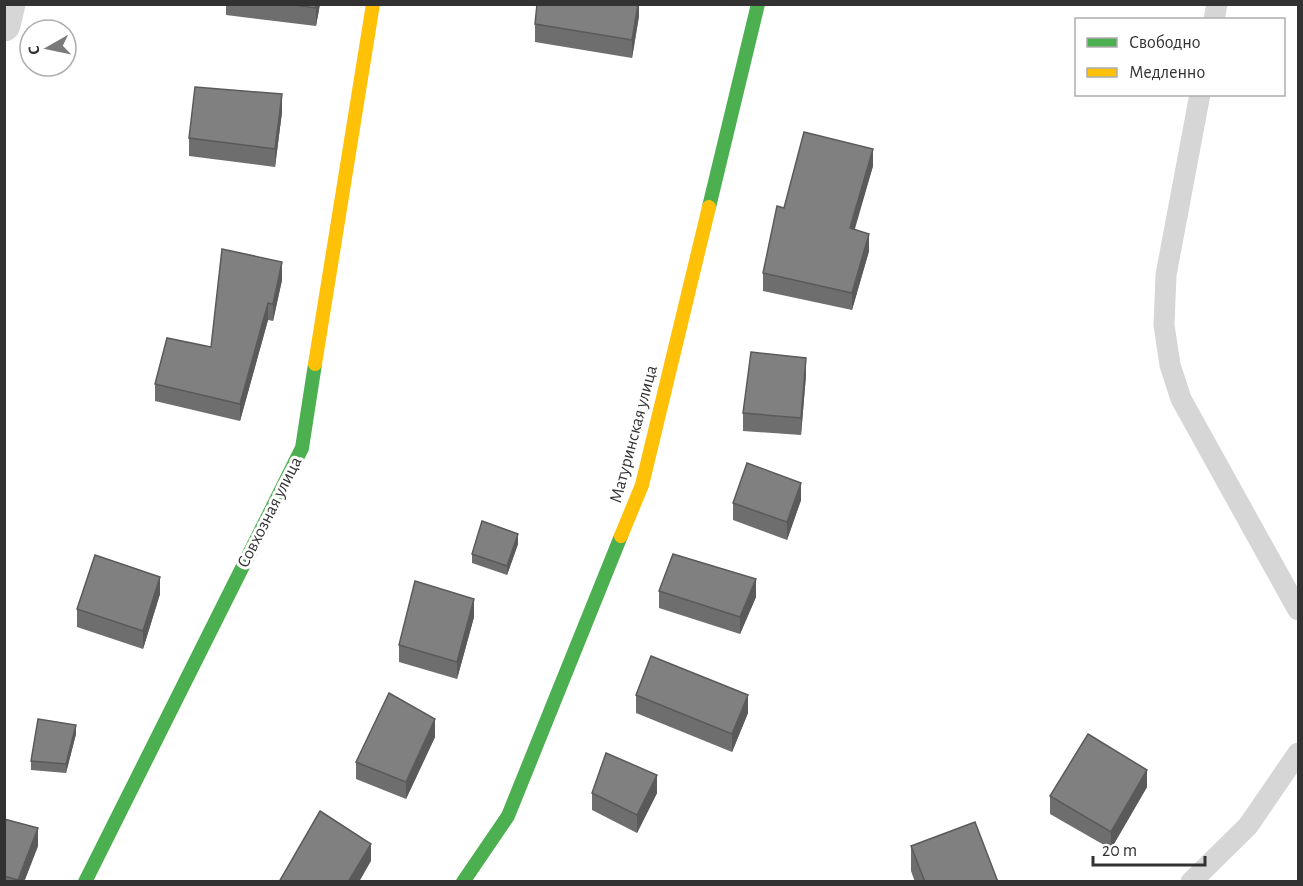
<svg xmlns="http://www.w3.org/2000/svg" width="1303" height="886" font-family="'Alegreya Sans',sans-serif">
  <style>
    .lines { fill: none; stroke-linecap: round; stroke-linejoin: round }
    .lane { stroke: #d6d6d6; stroke-width: 21 }
    .street { stroke: #d6d6d6; stroke-width: 33 }
    .fast { stroke: #4caf50; stroke-width: 14 }
    .slow { stroke: #ffc107; stroke-width: 14 }
    .wall { fill: #6e6e6e }
    .shaded-wall { fill: #5a5a5a }
    .building { fill: #808080; stroke: #5a5a5a; stroke-width: 1.5 }
    .labels { text-anchor: middle; stroke-width: 6; stroke-linejoin: round; paint-order: stroke }
    .street-label { font-size: 18px; fill: #323232; stroke: #fff }
  </style>
  <rect width="100%" height="100%" fill="#fff"/>
  <g class="lines">
    <g class="lane">
      <path d="M1214,20L1217,4"/>
      <path d="M1200,94L1166,275L1164,325L1170,365L1181,399L1298,610"/>
      <path d="M1191,882L1248,826L1298,753"/>
    </g>
    <path class="street" d="M4,25L9,4"/>
    <g class="fast">
      <path d="M709,207L758,4"/>
      <path d="M85,882L302,448L315,364"/>
      <path d="M463,882L508,816L621,536"/>
    </g>
    <g class="slow">
      <path d="M315,364L373,4"/>
      <path d="M621,536L642,485L709,207"/>
    </g>
  </g>
  <g class="wall">
    <path d="M226,4H320L316,26L226,15Z"/>
    <path d="M639,4V16L632,58L535,42V24Z"/>
    <path d="M282,112L275,167L189,156V138Z"/>
    <path d="M873,166L854,229L869,251L852,310L763,291V273L784,208Z"/>
    <path d="M282,280L273,321L268,320L240,421L155,401V384L211,347Z"/>
    <path d="M806,375L801,435L743,431V413Z"/>
    <path d="M801,500L787,540L733,520V503Z"/>
    <path d="M518,544L507,575L472,563V554Z"/>
    <path d="M659,591L756,597L740,634L659,608Z"/>
    <path d="M160,594L143,649L77,627V609Z"/>
    <path d="M474,617L457,679L399,662V645Z"/>
    <path d="M636,695L748,713L732,752L636,713Z"/>
    <path d="M76,734L66,773L31,770V761Z"/>
    <path d="M435,737L406,799L356,779V762Z"/>
    <path d="M1147,787L1111,849L1050,814V796Z"/>
    <path d="M592,793H657L637,833L592,810Z"/>
    <path d="M4,819L38,846L24,882H4Z"/>
    <path d="M911,846L998,882H915L911,871Z"/>
  </g>
  <g class="shaded-wall">
    <path d="M316,4H320L316,26Z"/>
    <path d="M638,4H639V16L632,58V40Z"/>
    <path d="M282,94V112L275,167V149Z"/>
    <path d="M873,149V166L850,246V228Z"/>
    <path d="M869,234V251L852,310V293Z"/>
    <path d="M282,262V280L273,321V304Z"/>
    <path d="M268,303V320L240,421V404Z"/>
    <path d="M806,358V375L801,435V418Z"/>
    <path d="M801,483V500L787,540V522Z"/>
    <path d="M518,534V544L507,575V566Z"/>
    <path d="M160,577V594L143,649V631Z"/>
    <path d="M756,579V597L740,634V617Z"/>
    <path d="M474,599V617L457,679V662Z"/>
    <path d="M748,695V713L732,752V734Z"/>
    <path d="M435,719V737L406,799V782Z"/>
    <path d="M76,725V734L66,773V764Z"/>
    <path d="M1147,770V787L1111,849V832Z"/>
    <path d="M657,775V793L637,833V815Z"/>
    <path d="M38,828V846L24,882H18Z"/>
    <path d="M371,844V861L359,882H348Z"/>
  </g>
  <g class="building">
    <path d="M287,4H316V8Z"/>
    <path d="M537,4H638L632,40L535,24Z"/>
    <path d="M195,87L282,94L275,149L189,138Z"/>
    <path d="M804,132L873,149L850,228L869,234L852,293L763,273L777,206L784,208Z"/>
    <path d="M222,249L282,262L273,304L268,303L240,404L155,384L167,338L211,347Z"/>
    <path d="M751,352L806,358L801,418L743,413Z"/>
    <path d="M747,463L801,483L787,522L733,503Z"/>
    <path d="M482,521L518,534L507,566L472,554Z"/>
    <path d="M673,554L756,579L740,617L659,591Z"/>
    <path d="M95,555L160,577L143,631L77,609Z"/>
    <path d="M415,581L474,599L457,662L399,645Z"/>
    <path d="M651,656L748,695L732,734L636,695Z"/>
    <path d="M389,693L435,719L406,782L356,762Z"/>
    <path d="M38,719L76,725L66,764L31,761Z"/>
    <path d="M1088,734L1147,770L1111,832L1050,796Z"/>
    <path d="M606,753L657,775L637,815L592,793Z"/>
    <path d="M320,811L371,844L348,882H279Z"/>
    <path d="M4,819L38,828L18,880L4,876Z"/>
    <path d="M975,822L998,882H925L911,846Z"/>
  </g>
  <g class="labels">
    <g class="street-label">
      <text transform="translate(633 434) rotate(-75)" y="6">Матуринская улица</text>
      <text transform="translate(269 512) rotate(-63)" y="6">Совхозная улица</text>
    </g>
  </g>
  <rect width="1303" height="886" fill="none" stroke="#323232" stroke-width="12"/>
  <rect x="1075" y="18" width="210" height="78" fill="#ffffff" stroke="#adadad" stroke-width="1.5"/>
  <rect x="1087" y="38" width="30" height="9" fill="#4caf50" stroke="#adadad" stroke-width="1.5"/>
  <text x="1129" y="48" font-size="18" fill="#323232">Свободно</text>
  <rect x="1087" y="68" width="30" height="9" fill="#ffc107" stroke="#adadad" stroke-width="1.5"/>
  <text x="1129" y="78" font-size="18" fill="#323232">Медленно</text>
  <g transform="translate(48 48) rotate(261)"><circle r="28" fill="#ffffff" stroke="#adadad" stroke-width="1.5"/>
  <path d="M0-4.5L10 22L0 15L-10 22Z" fill="#7a7a7a"/>
  <text y="-9" font-size="16" font-weight="bold" text-anchor="middle" fill="#323232">С</text>
  </g>
  <path d="M1093 856v9h112v-9" fill="none" stroke="#323232" stroke-width="3"/>
  <text x="1102" y="856" font-size="18" fill="#323232" stroke="#ffffff" stroke-width="4.5" paint-order="stroke">20 m</text>
</svg>
